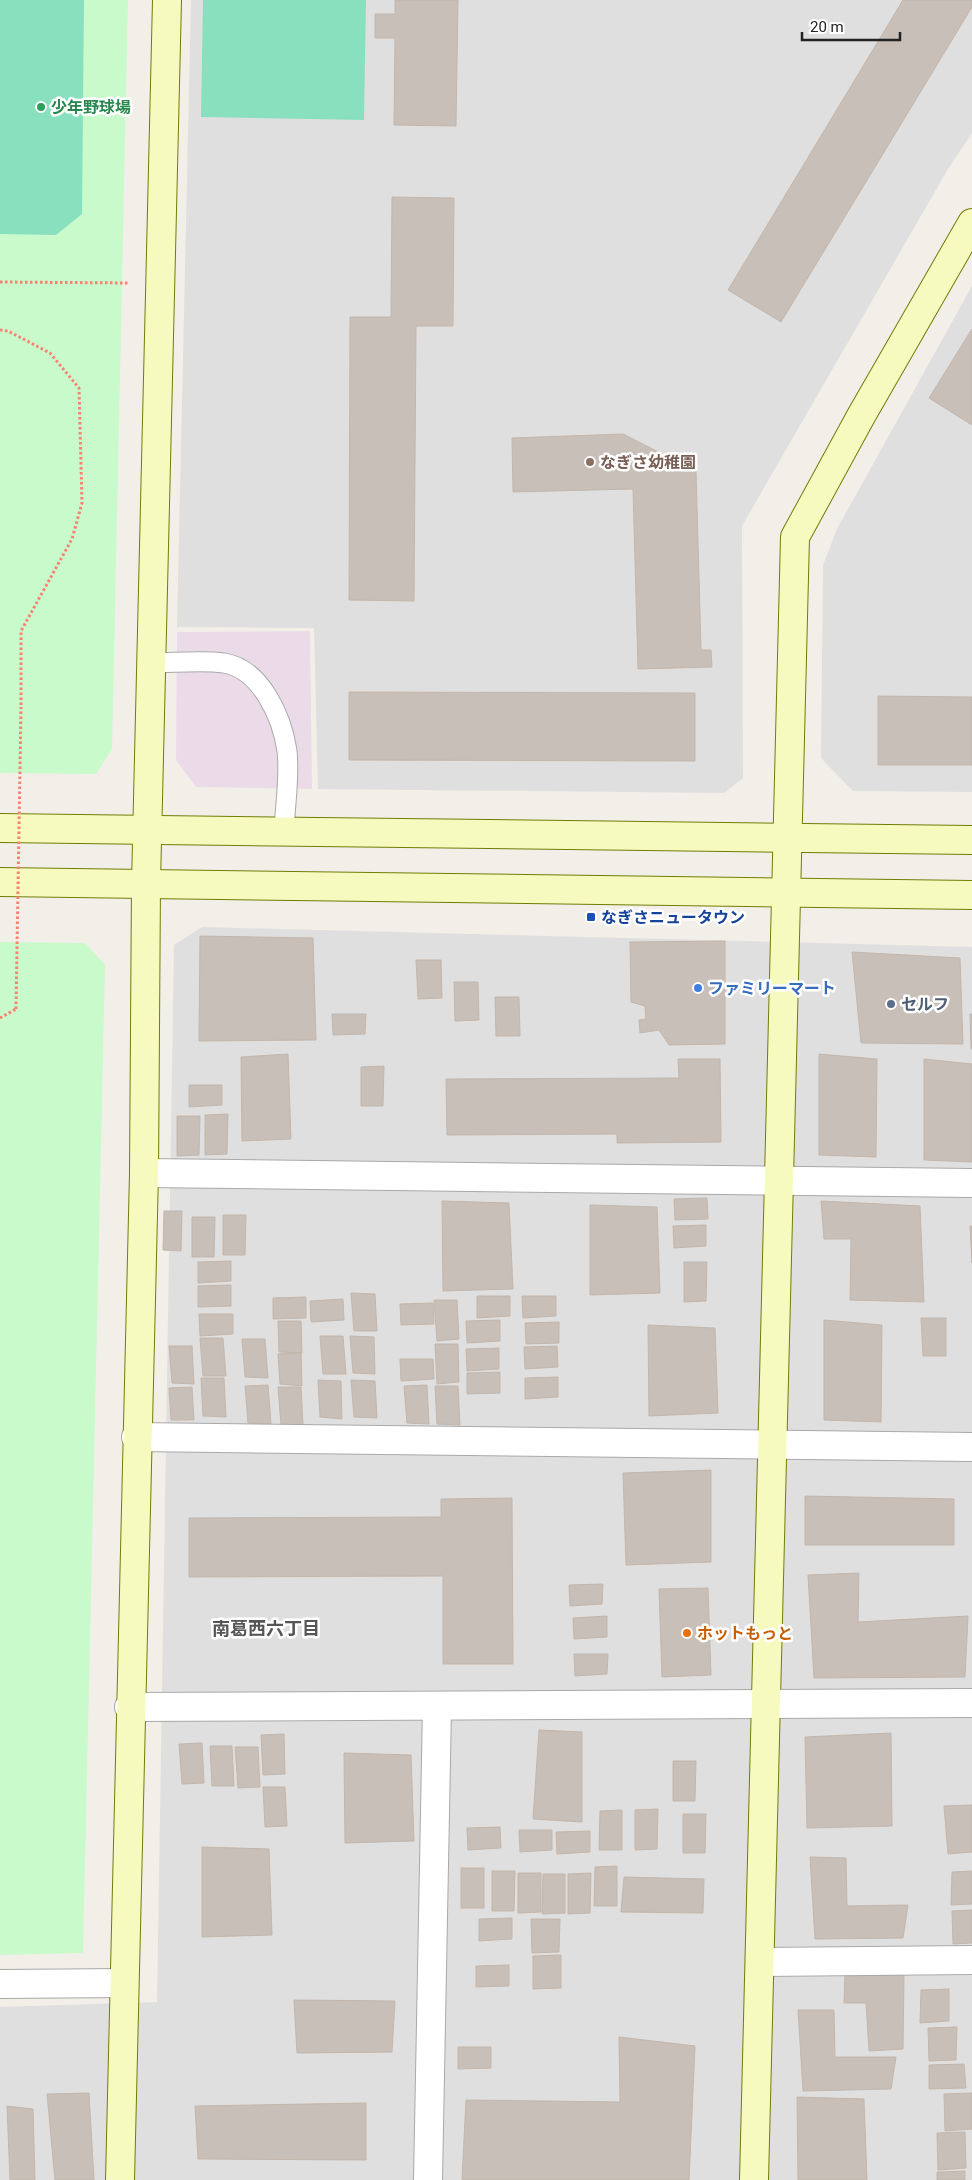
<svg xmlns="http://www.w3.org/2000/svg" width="972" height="2180" font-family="Roboto,'Noto Sans JP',sans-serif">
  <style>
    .residential { fill: #e0dfdf }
    .industrial { fill: #ebdbe8 }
    .park { fill: #c8facc }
    .pitch { fill: #88e0be }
    .building { fill: #c7bfb8; stroke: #c4b6ab }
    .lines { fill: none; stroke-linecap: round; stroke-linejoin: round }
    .lane-casing { stroke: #a9a9a9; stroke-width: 21 }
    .street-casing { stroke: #a9a9a9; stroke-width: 30 }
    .secondary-casing { stroke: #707d05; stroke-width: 30 }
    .path { stroke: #fa8072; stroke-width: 3; stroke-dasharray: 2.5 2.5; stroke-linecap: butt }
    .lane { stroke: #fff; stroke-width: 19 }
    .street { stroke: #fff; stroke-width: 28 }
    .secondary { stroke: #f7fabf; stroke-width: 28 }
    .path-bridge { stroke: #fa8072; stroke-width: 3; stroke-dasharray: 2.5 2.5; stroke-linecap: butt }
    .leisure-dot { fill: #2e9e5b; stroke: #fff; stroke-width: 2 }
    .education-dot { fill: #8d6e63; stroke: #fff; stroke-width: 2 }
    .transit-dot { fill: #1a4fb4; stroke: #fff; stroke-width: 2 }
    .shop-dot { fill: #3f7fe0; stroke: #fff; stroke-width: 2 }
    .service-dot { fill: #5c6f8a; stroke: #fff; stroke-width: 2 }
    .food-dot { fill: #e8710a; stroke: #fff; stroke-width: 2 }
    .labels { text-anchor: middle; stroke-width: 5; stroke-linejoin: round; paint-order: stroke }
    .leisure-label { font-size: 16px; font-weight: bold; fill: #27864d; stroke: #fff; text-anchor: start }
    .education-label { font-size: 16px; font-weight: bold; fill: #785e54; stroke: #fff; text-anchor: start }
    .transit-label { font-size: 16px; font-weight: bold; fill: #164399; stroke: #fff; text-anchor: start }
    .shop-label { font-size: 16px; font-weight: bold; fill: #366cbe; stroke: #fff; text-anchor: start }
    .service-label { font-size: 16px; font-weight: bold; fill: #4e5e75; stroke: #fff; text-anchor: start }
    .food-label { font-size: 16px; font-weight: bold; fill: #c56008; stroke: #fff; text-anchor: start }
    .neighbourhood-label { font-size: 18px; font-weight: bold; fill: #555; stroke: #fff }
  </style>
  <rect width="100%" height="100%" fill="#f2efe9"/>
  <g class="residential">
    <path d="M191,0H972V133L948,169L742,526L743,778L724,793L318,789L314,628L177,627Z"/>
    <path d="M972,286V792L853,791L821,758L823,565L837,529Z"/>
    <path d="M202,927L972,947V2180H0V2007L157,2002L174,945Z"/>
  </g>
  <path class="industrial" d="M310,631L312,789L196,787L176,760L177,632Z"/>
  <g class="park">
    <path d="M0,0H128L112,749L96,774L0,773Z"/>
    <path d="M0,942L85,943L105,965L83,1953L0,1955Z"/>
  </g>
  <g class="pitch">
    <path d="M0,0H84L82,214L56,235L0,234Z"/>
    <path d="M203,0H366L364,120L201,117Z"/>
  </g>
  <g class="building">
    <path d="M395,0H458L456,126L394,125L395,38H375V14H395Z"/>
    <path d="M903,0H972V7L781,322L728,290Z"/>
    <path d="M392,197L454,198L453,326H416L414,601L349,600L350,317H391Z"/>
    <path d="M972,329V425L929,398Z"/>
    <path d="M623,434L696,471L701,650H711L712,667L638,669L633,489L513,492L512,438Z"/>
    <path d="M349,692L695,693V761L349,760Z"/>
    <path d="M878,696L972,697V765H878Z"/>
    <path d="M200,936L313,938L316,1040L199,1041Z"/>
    <path d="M725,941V1044L669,1045L659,1030L640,1033L639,1020L646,1019L645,1006L631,1002L630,942Z"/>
    <path d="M852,952L960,958L963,1044L861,1043Z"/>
    <path d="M416,960H441L442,998L418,999Z"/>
    <path d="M454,982H478L479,1020L455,1021Z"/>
    <path d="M495,997H519L520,1036H496Z"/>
    <path d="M332,1014H366L365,1034L333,1035Z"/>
    <path d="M970,1014H972V1049H971Z"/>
    <path d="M288,1054L291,1139L242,1141L241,1057Z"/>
    <path d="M819,1054L877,1059L876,1157L819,1155Z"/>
    <path d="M678,1059H720L721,1142L617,1143V1134L447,1135L446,1079L679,1078Z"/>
    <path d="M924,1059L972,1064V1162L924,1160Z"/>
    <path d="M384,1066L383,1106H361V1067Z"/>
    <path d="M189,1085H222V1105L189,1107Z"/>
    <path d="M228,1114L227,1154L205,1155V1115Z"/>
    <path d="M177,1116H200L199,1155L177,1156Z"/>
    <path d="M707,1198L708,1219L675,1220L674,1199Z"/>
    <path d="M442,1201L509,1203L513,1289L443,1291Z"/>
    <path d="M821,1201L920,1206L924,1302L850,1300L851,1239H824Z"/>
    <path d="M590,1205L657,1207L660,1293L590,1295Z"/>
    <path d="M164,1211H182L181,1251L163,1250Z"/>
    <path d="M223,1215H246L245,1255H223Z"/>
    <path d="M192,1217H215L214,1257H192Z"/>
    <path d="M706,1225V1246L674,1248L673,1226Z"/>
    <path d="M970,1226H972V1263Z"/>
    <path d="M231,1261V1281L198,1283V1262Z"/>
    <path d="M684,1262H707L706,1301L684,1302Z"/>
    <path d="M231,1285V1306L198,1307V1286Z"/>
    <path d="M351,1293L375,1294L377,1331H354Z"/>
    <path d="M477,1296H510V1316L477,1318Z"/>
    <path d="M522,1296H556V1316L523,1318Z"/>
    <path d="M306,1297V1318L273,1319V1298Z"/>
    <path d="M343,1299L344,1320L311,1322L310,1301Z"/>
    <path d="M434,1300H457L459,1339L437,1341Z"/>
    <path d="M433,1303L434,1324L401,1325L400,1304Z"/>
    <path d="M199,1314H233V1334L200,1336Z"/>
    <path d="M921,1318H946V1356H923Z"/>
    <path d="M500,1320V1341L467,1343L466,1321Z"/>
    <path d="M824,1320L882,1325L881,1422L824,1420Z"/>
    <path d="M278,1321H301L302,1353L279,1352Z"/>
    <path d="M559,1322V1343L526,1344L525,1323Z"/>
    <path d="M648,1325L715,1328L718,1413L649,1416Z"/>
    <path d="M320,1336H343L346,1374H323Z"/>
    <path d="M350,1336L374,1337L375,1374L353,1373Z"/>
    <path d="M200,1338H223L226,1376H203Z"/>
    <path d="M242,1339H265L268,1378L245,1377Z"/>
    <path d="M435,1344H458L459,1382L437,1384Z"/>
    <path d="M169,1346H192L194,1384L172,1383Z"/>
    <path d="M557,1346L558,1367L525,1369L524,1347Z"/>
    <path d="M499,1348V1369L467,1371L466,1349Z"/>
    <path d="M301,1353L302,1386L280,1384L278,1354Z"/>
    <path d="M400,1359H433L434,1379L401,1381Z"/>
    <path d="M500,1372V1393L467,1394V1373Z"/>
    <path d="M558,1377V1397L525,1399V1378Z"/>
    <path d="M201,1378H224L226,1417L203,1416Z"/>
    <path d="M318,1380L341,1381L342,1419L320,1417Z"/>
    <path d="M351,1380L375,1381L377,1418L354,1417Z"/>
    <path d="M268,1385L271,1424L248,1423L245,1386Z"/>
    <path d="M427,1385L429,1424L407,1423L404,1386Z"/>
    <path d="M435,1386H458L460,1425L437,1424Z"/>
    <path d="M192,1387L194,1420H171L169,1388Z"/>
    <path d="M278,1387H301L303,1425H281Z"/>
    <path d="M711,1470V1562L626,1565L623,1473Z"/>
    <path d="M805,1496L954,1499V1545H805Z"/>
    <path d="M512,1498L513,1664H443V1576L189,1577V1518L441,1517V1499Z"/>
    <path d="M859,1573L858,1622L968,1616L965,1677L814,1678L808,1575Z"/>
    <path d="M603,1584L602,1604L570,1606L569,1585Z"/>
    <path d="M708,1588L711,1675L662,1677L659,1589Z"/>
    <path d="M607,1616V1637L574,1639L573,1618Z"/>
    <path d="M574,1654H608L607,1674L575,1676Z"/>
    <path d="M539,1730L582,1732V1822L533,1819Z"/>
    <path d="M891,1733L892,1826L807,1828L805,1737Z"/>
    <path d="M284,1734L285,1774L263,1775L261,1735Z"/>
    <path d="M202,1743L204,1783L182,1784L179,1744Z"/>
    <path d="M210,1746H232L234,1786H212Z"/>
    <path d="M235,1747H258L260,1787L238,1788Z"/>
    <path d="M344,1753L411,1755L414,1841L345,1843Z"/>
    <path d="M673,1761H696L695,1801H673Z"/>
    <path d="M263,1787H285L287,1826L265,1827Z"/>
    <path d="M972,1805V1852L948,1854L944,1806Z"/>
    <path d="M658,1809L657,1849L635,1850V1810Z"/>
    <path d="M622,1810V1850H599L600,1811Z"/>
    <path d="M683,1814H706L705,1853H683Z"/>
    <path d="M500,1827L501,1848L468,1850L467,1828Z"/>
    <path d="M519,1830H552V1850L520,1852Z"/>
    <path d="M590,1831V1852L557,1854L556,1832Z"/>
    <path d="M202,1847L269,1849L272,1935L202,1937Z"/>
    <path d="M810,1857L846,1858L847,1906L908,1905L903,1938L815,1939Z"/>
    <path d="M617,1866V1906H594L595,1867Z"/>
    <rect x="461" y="1868" width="23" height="40"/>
    <path d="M492,1871H515L514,1911H492Z"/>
    <path d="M972,1871V1904L951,1905L952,1872Z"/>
    <path d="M518,1873H541V1912L518,1913Z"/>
    <path d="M591,1873L590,1913L568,1914V1874Z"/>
    <path d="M543,1874H565V1913L542,1914Z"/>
    <path d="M624,1877L704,1879L703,1913L621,1912Z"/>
    <path d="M972,1910V1943L953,1944L952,1911Z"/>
    <path d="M512,1918V1939L479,1941V1919Z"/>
    <path d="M531,1919H560L559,1952L532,1953Z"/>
    <path d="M561,1955V1988L533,1989V1956Z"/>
    <path d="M509,1965V1986L476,1987V1966Z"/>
    <path d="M845,1973L904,1974L903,2049L869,2051L866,2003H844Z"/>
    <path d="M949,1989V2021L920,2023L921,1990Z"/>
    <path d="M294,2000L395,2001L392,2052L297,2053Z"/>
    <path d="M798,2010H834L835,2057H896L891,2089L803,2091Z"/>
    <path d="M957,2027L956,2060L929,2061L928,2028Z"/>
    <path d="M619,2037L695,2046L689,2180H462L466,2100L620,2102Z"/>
    <path d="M458,2047H491V2068L458,2069Z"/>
    <path d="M964,2064L966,2088L929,2089V2065Z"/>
    <path d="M89,2093L94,2180H55L47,2094Z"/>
    <path d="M972,2093V2129L945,2131L944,2094Z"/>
    <path d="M797,2097L864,2099L867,2180H798Z"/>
    <path d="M366,2103V2160L198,2159L195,2106Z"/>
    <path d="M7,2106L33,2109L35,2180H10Z"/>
    <path d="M965,2132L966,2168L938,2170L937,2133Z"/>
    <path d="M965,2171V2180H937V2172Z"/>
  </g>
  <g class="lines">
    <defs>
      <path id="lane" d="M151,663C174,663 201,660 224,663C261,669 282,717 287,751C290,775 285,806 284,831"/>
      <g id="street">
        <path d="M144,1173L972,1183"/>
        <path d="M136,1437L972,1447"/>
        <path d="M129,1707L972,1703"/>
        <path d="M760,1962L972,1960"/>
        <path d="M0,1984L124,1983"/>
        <path d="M428,2180L437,1707"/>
      </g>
      <g id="secondary">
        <path d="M0,828L972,840"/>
        <path d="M0,882L972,895"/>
        <path d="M120,2180L144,1173L146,883L167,0"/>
        <path d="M754,2180L795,537L861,416L972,223"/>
      </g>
    </defs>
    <use href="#lane" class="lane-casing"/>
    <use href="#street" class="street-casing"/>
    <use href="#secondary" class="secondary-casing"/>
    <g class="path">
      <path d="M0,282L129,283"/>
      <path d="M0,330L8,331L50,353L79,388L82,503L72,539L21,631V707"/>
      <path d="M0,1018L16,1009"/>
    </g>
    <use href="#lane" class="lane"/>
    <use href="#street" class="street"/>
    <use href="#secondary" class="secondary"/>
    <path class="path-bridge" d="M16,1009L21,707"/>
  </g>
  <circle class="leisure-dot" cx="41" cy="107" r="5"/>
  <circle class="education-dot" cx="590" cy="462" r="5"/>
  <rect class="transit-dot" x="586" y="912" width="10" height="10" rx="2.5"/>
  <circle class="shop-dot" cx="698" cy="988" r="5"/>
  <circle class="service-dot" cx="891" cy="1004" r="5"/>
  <circle class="food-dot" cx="687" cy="1633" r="5"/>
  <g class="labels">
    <g class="leisure-label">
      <text x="51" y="113">少年野球場</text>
    </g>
    <g class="education-label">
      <text x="600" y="468">なぎさ幼稚園</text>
    </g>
    <g class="transit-label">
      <text x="601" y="923">なぎさニュータウン</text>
    </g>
    <g class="shop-label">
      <text x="708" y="994">ファミリーマート</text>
    </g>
    <g class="service-label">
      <text x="901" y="1010">セルフ</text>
    </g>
    <g class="food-label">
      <text x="697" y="1639">ホットもっと</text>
    </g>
    <g class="neighbourhood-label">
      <text x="266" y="1635">南葛西六丁目</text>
    </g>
  </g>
  <path d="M802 32v8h98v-8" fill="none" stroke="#222222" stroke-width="2.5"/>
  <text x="810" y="32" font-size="15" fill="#222222" stroke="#ffffff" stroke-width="4" paint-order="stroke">20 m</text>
</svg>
